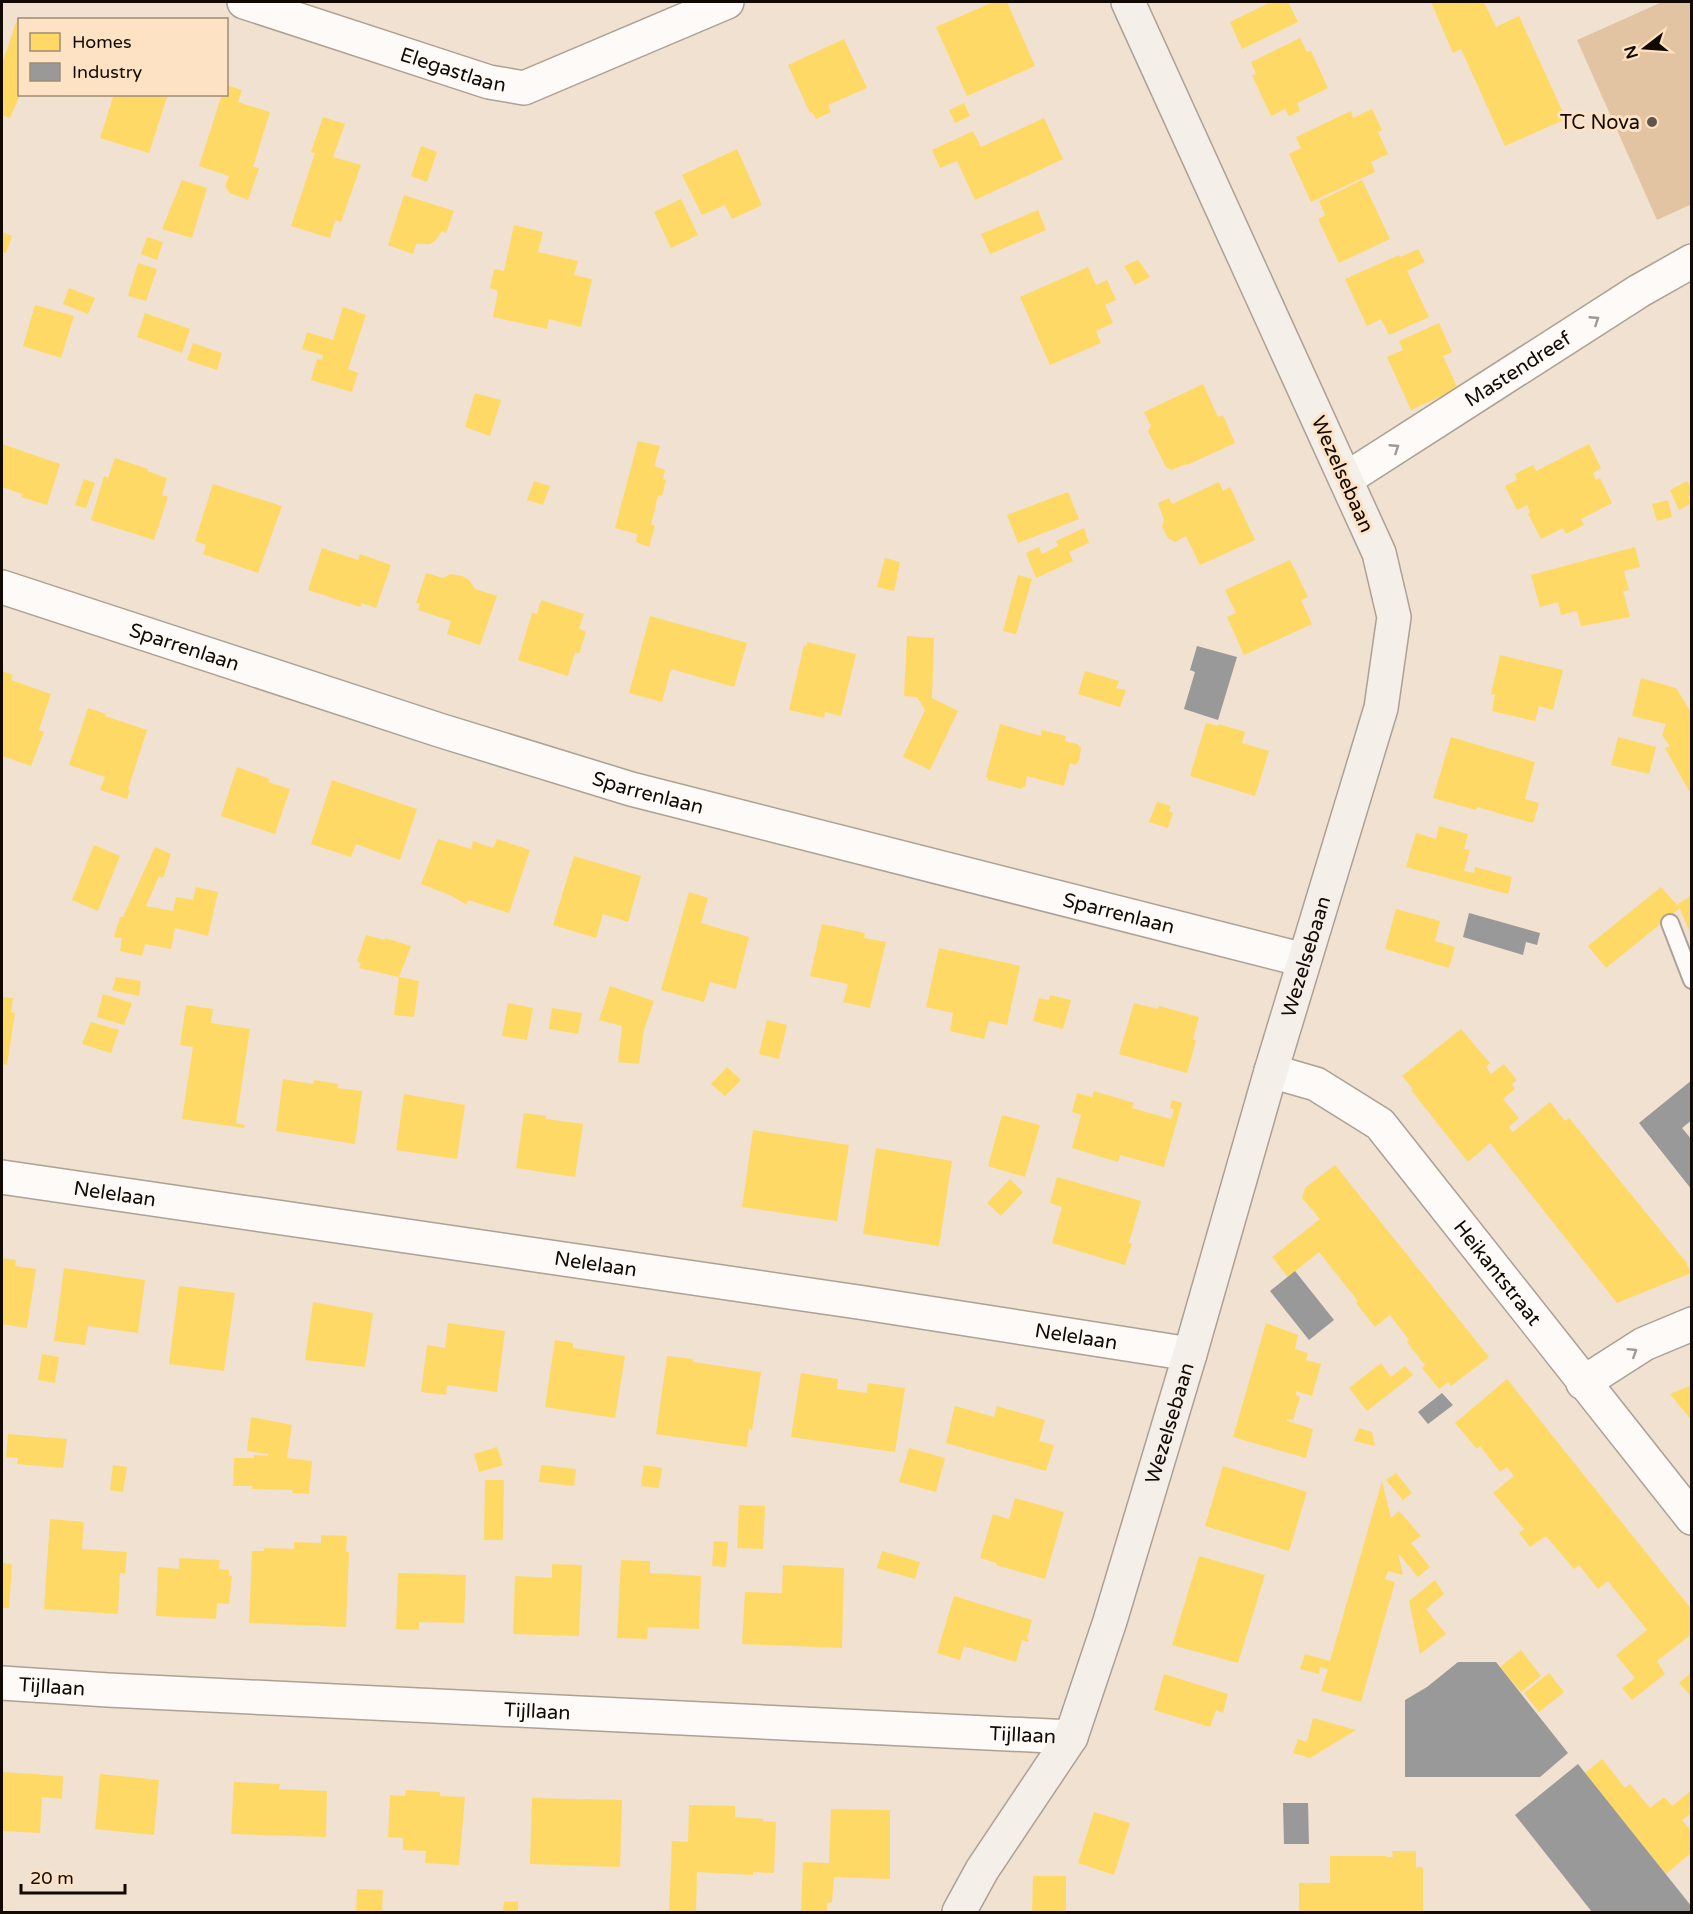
<svg xmlns="http://www.w3.org/2000/svg" width="1693" height="1914" font-family="'Varela Round',sans-serif">
  <style>
    .green { fill: #e3c4a2 }
    .homes { fill: #ffd966 }
    .industry { fill: #999 }
    .lines { fill: none; stroke-linecap: round; stroke-linejoin: round }
    .lane-casing { stroke: #aca194; stroke-width: 20 }
    .street-casing { stroke: #aca194; stroke-width: 36 }
    .secondary-casing { stroke: #aca194; stroke-width: 36 }
    .lane { stroke: #fdfaf8; stroke-width: 16 }
    .street { stroke: #fdfaf8; stroke-width: 33 }
    .secondary { stroke: #f5efe9; stroke-width: 33 }
    .oneway { stroke: #9f9a96 }
    .poi-dot { fill: #60554a; stroke: #fde2c4; stroke-width: 2 }
    .labels { text-anchor: middle; stroke-width: 6; stroke-linejoin: round; paint-order: stroke }
    .street-label { font-size: 20px; fill: #120a02; stroke: #fde2c4 }
    .poi-label { font-size: 20px; fill: #120a02; stroke: #fde2c4; text-anchor: end }
  </style>
  <rect width="100%" height="100%" fill="#f0e1d1"/>
  <path class="green" d="M1662,2H1691L1692,204L1657,220L1577,40Z"/>
  <g class="homes">
    <path d="M993,2H1007L1035,66L967,96L936,27Z"/>
    <path d="M1271,2H1288L1298,22L1242,49L1230,22Z"/>
    <path d="M1431,2H1484L1496,27L1519,16L1566,119L1505,146L1461,49L1453,53Z"/>
    <path d="M18,17L24,19L20,20V95L10,118L2,115V64Z"/>
    <path d="M1300,38L1307,52L1311,51L1328,88L1297,103L1300,111L1289,116L1285,109L1271,116L1252,75L1256,74L1251,62Z"/>
    <path d="M844,39L867,88L828,105L831,112L816,119L812,112L810,113L788,65Z"/>
    <path d="M226,85L242,90L238,102L270,112L253,167L259,168L248,200L230,193L225,186L229,176L199,166L222,94H226Z"/>
    <path d="M114,94H168L149,153L100,138Z"/>
    <path d="M964,103L970,116L955,123L949,110Z"/>
    <path d="M1372,109L1382,130L1378,132L1388,154L1371,162L1375,172L1311,202L1289,154L1301,148L1296,137L1351,111L1353,118Z"/>
    <path d="M323,117L345,124L333,157L361,165L341,222L335,220L330,238L291,226L315,153L311,152Z"/>
    <path d="M1044,118L1063,159L975,200L957,161L940,168L932,150L973,131L981,147Z"/>
    <path d="M421,146L437,152L427,182L411,176Z"/>
    <path d="M737,149L762,205L732,219L725,205L702,215L682,175Z"/>
    <path d="M182,180L207,188L192,238L162,229Z"/>
    <path d="M1362,180L1390,239L1339,263L1318,219L1325,215L1319,201Z"/>
    <path d="M404,195L454,211L446,233L442,231L435,241L430,244H416L413,254L388,245Z"/>
    <path d="M681,199L698,235L671,248L654,212Z"/>
    <path d="M1038,210L1046,230L990,254L981,234Z"/>
    <path d="M514,225L543,232L538,252L578,261L574,275L592,279L581,327L549,319L547,329L493,317L498,291L490,288L494,269L504,271Z"/>
    <path d="M2,232L12,236L6,253L2,252Z"/>
    <path d="M147,237L163,242L157,260L141,254Z"/>
    <path d="M1418,249L1425,262L1407,271L1429,317L1389,335L1381,319L1367,326L1345,279L1399,255L1400,257Z"/>
    <path d="M1138,260L1150,277L1135,285L1124,266Z"/>
    <path d="M138,263L157,269L146,301L128,296Z"/>
    <path d="M1088,267L1096,285L1107,280L1116,300L1105,305L1113,323L1096,331L1101,343L1050,365L1020,297Z"/>
    <path d="M69,288L95,298L88,314L63,304Z"/>
    <path d="M35,305L74,316L61,358L23,346Z"/>
    <path d="M343,307L366,315L348,369L358,373L352,392L311,380L317,359L322,360L323,355L302,349L307,332L333,340Z"/>
    <path d="M145,313L190,329L182,353L137,337Z"/>
    <path d="M1439,323L1452,352L1443,356L1458,389L1411,410L1387,357L1403,350L1399,341Z"/>
    <path d="M193,343L222,353L217,370L187,360Z"/>
    <path d="M1203,384L1218,417L1223,415L1235,443L1187,465V464L1171,470L1166,467L1148,431L1151,426L1144,412Z"/>
    <path d="M475,393L501,400L490,436L465,427Z"/>
    <path d="M638,441L660,446L654,466L665,470L663,479L666,480L662,496L658,495L651,525L655,526L649,547L636,542L637,534L615,528Z"/>
    <path d="M2,444L60,464L47,505L21,497L22,494L2,487Z"/>
    <path d="M1589,444L1601,468L1593,473L1596,480L1600,478L1612,503L1581,519L1584,525L1566,534L1563,528L1541,539L1528,514L1530,513L1527,505L1517,510L1505,486L1517,480L1515,474L1533,465L1536,471Z"/>
    <path d="M115,458L148,469L147,471L167,478L162,495L168,497L154,540L91,520L104,476L108,478Z"/>
    <path d="M84,479L95,483L86,508L75,505Z"/>
    <path d="M534,481L550,486L543,505L527,500Z"/>
    <path d="M1687,481L1692,489V495L1688,497L1692,503L1679,510L1670,490Z"/>
    <path d="M1219,482L1223,491L1230,487L1255,540L1200,565L1186,536L1175,542L1168,538L1162,527L1164,520L1158,503L1169,498L1172,504Z"/>
    <path d="M213,484L282,506L258,573L203,554L206,545L195,541Z"/>
    <path d="M1068,492L1079,519L1018,543L1007,515Z"/>
    <path d="M1668,500L1672,517L1657,521L1652,504Z"/>
    <path d="M1084,528L1089,543L1069,552L1073,561L1036,578L1026,553L1039,547L1042,554L1058,546L1056,541Z"/>
    <path d="M1635,547L1640,567L1624,571L1629,590L1623,591L1630,617L1581,626L1577,611L1561,615L1558,602L1540,607L1531,575Z"/>
    <path d="M322,548L358,560L360,554L391,565L376,608L362,603L360,607L308,590Z"/>
    <path d="M885,558L900,562L894,591L877,587Z"/>
    <path d="M1290,560L1308,597L1301,600L1312,624L1244,655L1227,617L1236,613L1225,590Z"/>
    <path d="M426,573L443,578L451,574L462,576L469,580L475,589L497,596L480,645L447,634L451,621L418,610L420,604L416,603Z"/>
    <path d="M1018,575L1032,579L1016,634L1003,631Z"/>
    <path d="M541,600L584,614L579,628L586,632L579,654L575,652L568,676L518,660L532,613L537,614Z"/>
    <path d="M650,616L747,643L734,687L671,669L662,702L629,693Z"/>
    <path d="M907,636L934,638L932,698L958,711L930,770L903,757L925,710L917,697L904,696Z"/>
    <path d="M807,642L856,654L841,716L825,712L824,718L789,710L804,645L807,646Z"/>
    <path d="M1500,655L1563,670L1553,710L1539,706L1535,721L1492,711L1495,695L1491,694Z"/>
    <path d="M2,671L13,675L11,680L51,694L39,730L44,732L31,766L2,756Z"/>
    <path d="M1085,671L1119,681L1116,688L1126,690L1120,707L1078,694Z"/>
    <path d="M1641,678L1676,688L1692,714V789L1689,791L1665,748L1670,746L1662,735L1666,724L1632,716Z"/>
    <path d="M88,708L106,714L105,716L147,730L128,789L130,790L127,799L100,790L105,777L69,765Z"/>
    <path d="M1206,723L1219,726V724L1245,732L1242,743L1269,751L1255,796L1190,776Z"/>
    <path d="M1000,724L1041,736L1042,730L1066,736L1065,741L1077,744L1081,748L1079,761L1075,765L1070,763L1064,786L1027,776L1025,787H1022V789L988,780V778L986,777Z"/>
    <path d="M1451,737L1535,762L1525,799L1539,803L1533,823L1477,807L1476,810L1433,798Z"/>
    <path d="M1618,737L1656,747L1649,774L1611,765Z"/>
    <path d="M237,767L270,779L268,782L290,789L275,834L221,816Z"/>
    <path d="M332,780L417,809L400,860L356,844L351,857L311,844Z"/>
    <path d="M1157,802L1171,806L1169,811L1173,813L1168,828L1149,822Z"/>
    <path d="M1439,826L1468,834L1464,849L1470,850L1464,871L1474,873L1475,867L1512,877L1508,894L1406,867L1416,833L1436,839Z"/>
    <path d="M438,839L471,849L473,841L493,848L497,839L530,850L509,913L468,900L467,905L450,895L421,884Z"/>
    <path d="M94,845L120,856L98,911L72,900Z"/>
    <path d="M155,847L171,854L163,878L159,876L146,906L173,911L176,897L193,900L196,887L218,892L208,936L175,928L171,949L145,944L142,956L120,951L122,938L114,937L120,917H123Z"/>
    <path d="M574,856L641,876L628,922L603,914L596,938L553,925Z"/>
    <path d="M1661,887L1680,908L1606,968L1588,946Z"/>
    <path d="M689,892L708,898L701,923L749,937L736,989L710,982L704,1002L661,990Z"/>
    <path d="M1691,896V935L1678,904Z"/>
    <path d="M1396,909L1440,921L1435,941L1455,947L1449,968L1385,949Z"/>
    <path d="M822,924L865,933L864,938L886,942L870,1008L843,1002L848,984L810,976Z"/>
    <path d="M366,935L385,940V938L411,946L399,977L359,968L361,964L357,961Z"/>
    <path d="M939,948L1020,966L1007,1025L989,1021L984,1039L950,1031L953,1013L926,1007Z"/>
    <path d="M116,977L141,981L139,996L112,990Z"/>
    <path d="M399,977L419,981L414,1017L394,1015Z"/>
    <path d="M610,986L654,1001L644,1030L639,1064L618,1062L622,1026L599,1020Z"/>
    <path d="M103,994L132,1003L124,1025L97,1017Z"/>
    <path d="M1050,995L1071,1000L1063,1029L1033,1021L1039,998L1049,1000Z"/>
    <path d="M2,997L13,998L11,1012L15,1013L7,1065L2,1064Z"/>
    <path d="M508,1003L533,1008L527,1040L502,1036Z"/>
    <path d="M1134,1003L1158,1009L1159,1006L1199,1017L1193,1039L1196,1041L1187,1073L1119,1054Z"/>
    <path d="M186,1005L213,1009L211,1023L250,1029L236,1123L245,1125L244,1128L182,1119L193,1047L180,1045Z"/>
    <path d="M552,1008L582,1013L578,1034L549,1029Z"/>
    <path d="M767,1020L787,1025L779,1059L759,1054Z"/>
    <path d="M91,1022L119,1030L111,1053L82,1044Z"/>
    <path d="M1461,1029L1490,1063L1486,1067L1491,1074L1504,1064L1517,1080L1512,1084L1515,1089L1503,1099L1519,1118L1509,1127L1513,1132L1550,1102L1565,1121L1569,1118L1686,1262L1691,1273L1617,1303L1490,1143L1468,1162L1411,1090L1413,1089L1402,1076Z"/>
    <path d="M727,1067L741,1080L725,1096L711,1084Z"/>
    <path d="M283,1079L313,1084L314,1080L338,1084L337,1088L362,1091L355,1144L276,1131Z"/>
    <path d="M1094,1091L1134,1103L1132,1108L1171,1119L1174,1109L1170,1108L1172,1100L1182,1103L1164,1167L1120,1155L1118,1162L1072,1148L1081,1115L1072,1112L1077,1093L1092,1097Z"/>
    <path d="M404,1094L465,1105L457,1159L396,1150Z"/>
    <path d="M524,1113L546,1116V1119L583,1124L575,1177L516,1168Z"/>
    <path d="M1002,1115L1040,1125L1025,1177L988,1166Z"/>
    <path d="M753,1130L849,1145L837,1221L742,1207Z"/>
    <path d="M876,1148L952,1161L939,1246L863,1234Z"/>
    <path d="M1335,1165L1489,1357L1451,1386L1448,1382L1439,1389L1422,1368L1425,1365L1407,1342L1409,1340L1390,1315L1375,1327L1356,1303L1358,1301L1319,1252L1288,1277L1272,1257L1320,1219L1302,1198L1305,1188Z"/>
    <path d="M1057,1177L1141,1201L1129,1243H1132L1125,1265L1052,1243L1062,1207L1050,1203Z"/>
    <path d="M1010,1179L1023,1192L1001,1216L987,1203Z"/>
    <path d="M2,1258L16,1260L15,1266L36,1269L27,1328L2,1324Z"/>
    <path d="M64,1268L145,1280L138,1333L88,1326L85,1345L54,1341Z"/>
    <path d="M179,1286L235,1293L224,1371L169,1364Z"/>
    <path d="M313,1302L373,1313L365,1367L305,1360Z"/>
    <path d="M448,1323L505,1331L497,1392L447,1385L446,1395L421,1392L427,1345L445,1348Z"/>
    <path d="M1266,1323L1298,1335L1295,1349L1308,1353L1306,1360L1321,1364L1312,1396L1296,1391V1395L1300,1397L1293,1420L1287,1419V1421L1313,1429L1306,1458L1233,1437Z"/>
    <path d="M555,1340L573,1343V1348L625,1356L615,1418L545,1407Z"/>
    <path d="M42,1354L59,1357L55,1383L38,1380Z"/>
    <path d="M667,1356L693,1359V1362L761,1372L752,1430L749,1429L747,1447L656,1434Z"/>
    <path d="M1381,1363L1391,1377L1405,1366L1413,1375L1367,1411L1349,1388Z"/>
    <path d="M801,1373L838,1379L837,1389L867,1393L868,1383L905,1388L895,1452L791,1437Z"/>
    <path d="M1507,1379L1692,1610V1634L1657,1661L1665,1674L1632,1700L1622,1688L1635,1678L1616,1655L1647,1630L1608,1581L1598,1589L1579,1565L1574,1569L1546,1536L1530,1547L1519,1533L1524,1529L1493,1493L1514,1476L1507,1467L1500,1472L1480,1446L1477,1449L1455,1423Z"/>
    <path d="M1692,1385V1421L1670,1394Z"/>
    <path d="M955,1406L994,1417L997,1406L1045,1420L1039,1441L1054,1445L1046,1471L946,1443Z"/>
    <path d="M251,1417L292,1425L287,1458L312,1461L309,1494L292,1493L293,1490L252,1489L253,1486H233L234,1458H254V1455L268,1456V1454L247,1451Z"/>
    <path d="M1359,1428L1372,1432L1375,1446L1354,1441Z"/>
    <path d="M8,1434L67,1439L63,1468L17,1464L18,1458L6,1457Z"/>
    <path d="M497,1447L503,1465L479,1472L474,1454Z"/>
    <path d="M909,1448L945,1458L936,1492L899,1482Z"/>
    <path d="M113,1465L127,1467L123,1492L110,1490Z"/>
    <path d="M541,1465L576,1469L574,1486L539,1482Z"/>
    <path d="M644,1465L662,1468L659,1488L641,1486Z"/>
    <path d="M1223,1466L1307,1492L1289,1551L1205,1526Z"/>
    <path d="M1396,1473L1412,1493L1403,1500L1386,1480Z"/>
    <path d="M485,1480H504L503,1540H484Z"/>
    <path d="M1382,1481L1391,1518L1399,1511L1421,1536L1411,1543L1430,1567L1418,1577L1398,1553L1403,1575L1388,1571L1385,1579L1395,1582L1361,1702L1321,1691L1328,1669L1320,1667L1319,1674L1300,1669L1305,1654L1330,1661Z"/>
    <path d="M1015,1498L1064,1512L1045,1579L996,1565L997,1563L980,1558L993,1514L1009,1519Z"/>
    <path d="M739,1505L765,1506L763,1549L737,1548Z"/>
    <path d="M50,1519L84,1522L82,1549L127,1552L125,1574L120,1573L118,1614L44,1609Z"/>
    <path d="M321,1535L347,1536L346,1552H349L346,1627L249,1623L252,1551H264V1548L294,1549V1542L321,1543Z"/>
    <path d="M714,1541L728,1542L726,1567L712,1566Z"/>
    <path d="M882,1551L920,1562L915,1579L877,1568Z"/>
    <path d="M1199,1556L1265,1575L1238,1663L1172,1645Z"/>
    <path d="M179,1558L220,1560L219,1569L229,1570V1576H232L229,1604L217,1603L216,1619L156,1616L158,1567L179,1569Z"/>
    <path d="M621,1560L650,1561V1573L701,1576L699,1629L648,1627L647,1639L617,1638Z"/>
    <path d="M2,1563L12,1564L9,1608H2Z"/>
    <path d="M552,1564L582,1565L579,1636L513,1634L515,1576L552,1578Z"/>
    <path d="M783,1565L844,1568L842,1648L742,1644L745,1592L782,1593Z"/>
    <path d="M398,1573L466,1575L464,1623L419,1622V1630L396,1629Z"/>
    <path d="M1435,1580L1444,1594L1426,1609L1446,1634L1420,1654L1409,1601Z"/>
    <path d="M954,1596L1032,1620L1027,1639L1029,1640L1028,1642L1022,1640L1016,1662L964,1646L960,1660L937,1653Z"/>
    <path d="M1521,1650L1541,1676L1521,1692L1500,1667Z"/>
    <path d="M1692,1672V1697L1679,1683Z"/>
    <path d="M1549,1673L1564,1692L1539,1712L1524,1693Z"/>
    <path d="M1164,1674L1228,1694L1223,1713L1216,1710L1210,1727L1154,1710Z"/>
    <path d="M1313,1718L1356,1730L1310,1758L1293,1753L1298,1739L1307,1742Z"/>
    <path d="M1602,1759L1625,1788L1630,1784L1650,1808L1664,1797L1672,1806L1692,1790V1813L1682,1820L1692,1832V1852L1666,1874L1585,1773Z"/>
    <path d="M2,1772L63,1776L62,1799L42,1797L40,1833L2,1831Z"/>
    <path d="M100,1774L159,1780L154,1835L95,1829Z"/>
    <path d="M234,1782L280,1784L279,1789L327,1791L326,1837L231,1834Z"/>
    <path d="M406,1790L440,1792V1796L465,1797L459,1865L425,1863L426,1851L403,1850V1838L388,1837L390,1795L405,1796Z"/>
    <path d="M532,1798L622,1800L620,1867L530,1864Z"/>
    <path d="M689,1805L735,1806V1817L764,1819L763,1821L776,1822L774,1873L753,1872V1875L697,1872L696,1912H669L672,1841L688,1842Z"/>
    <path d="M831,1809L890,1810V1879L834,1877L832,1902L827,1903V1912H801L803,1862L829,1863Z"/>
    <path d="M1094,1812L1130,1823L1114,1875L1078,1863Z"/>
    <path d="M1392,1851H1416V1867H1423V1912H1299V1883H1330V1856H1387V1857H1393Z"/>
    <path d="M1033,1876H1066V1912H1032Z"/>
    <path d="M357,1889L383,1890L382,1912H356Z"/>
    <path d="M518,1901V1912H503L504,1902Z"/>
  </g>
  <g class="industry">
    <path d="M1197,646L1237,657L1218,720L1184,709L1195,672L1190,670Z"/>
    <path d="M1469,913L1540,933L1537,945L1526,942L1523,955L1463,937Z"/>
    <path d="M1692,1080V1120L1682,1128L1692,1140V1190L1639,1123Z"/>
    <path d="M1295,1271L1334,1320L1309,1340L1270,1291Z"/>
    <path d="M1442,1393L1453,1405L1428,1424L1418,1412Z"/>
    <path d="M1458,1662H1496L1568,1753L1540,1777H1405V1700L1427,1687Z"/>
    <path d="M1578,1764L1692,1907V1912H1592L1515,1815Z"/>
    <path d="M1283,1803H1308L1309,1844H1284Z"/>
  </g>
  <g class="lines">
    <defs>
      <path id="lane" d="M1670,923L1692,980"/>
      <g id="street">
        <path id="s1" d="M244,2L489,82L524,88L727,2"/>
        <path id="s2" d="M1346,479L1639,291L1692,261"/>
        <path id="s3" d="M2,587L439,730L631,789L1304,960"/>
        <path id="s4" d="M1271,1071L1316,1084L1380,1124L1692,1518"/>
        <path id="s5" d="M2,1177L858,1302L1190,1354"/>
        <path d="M1583,1383L1644,1344L1692,1324"/>
        <path id="s6" d="M2,1683L108,1690L1071,1737"/>
      </g>
      <g id="secondary">
        <path id="s7" d="M959,1912L982,1870L1071,1737L1110,1621L1190,1354L1271,1071L1381,708L1394,617L1379,553L1128,2"/>
      </g>
    </defs>
    <use href="#lane" class="lane-casing"/>
    <use href="#street" class="street-casing"/>
    <use href="#secondary" class="secondary-casing"/>
    <use href="#lane" class="lane"/>
    <use href="#street" class="street"/>
    <use href="#secondary" class="secondary"/>
  </g>
  <defs><path id="oneway-chevron" d="M-2-3.5L2.5 0L-2 3.5" fill="none" stroke-width="1.6" stroke-linecap="round" stroke-linejoin="round" transform="scale(1.5)"/></defs>
  <g class="oneway">
    <use href="#oneway-chevron" transform="translate(1595 320) rotate(-33)"/>
    <use href="#oneway-chevron" transform="translate(1395 448) rotate(-33)"/>
    <use href="#oneway-chevron" transform="translate(1633 1352) rotate(-32)"/>
  </g>
  <circle class="poi-dot" cx="1652" cy="122" r="6"/>
  <g class="labels">
    <g class="street-label">
      <text dy="7" stroke="none"><textPath href="#s1" startOffset="220">Elegastlaan</textPath></text>
      <text dy="7" stroke="none"><textPath href="#s2" startOffset="204">Mastendreef</textPath></text>
      <text transform="translate(1343 474) rotate(66)" y="7">Wezelsebaan</text>
      <text dy="7" stroke="none"><textPath href="#s3" startOffset="192">Sparrenlaan</textPath></text>
      <text dy="7" stroke="none"><textPath href="#s3" startOffset="678">Sparrenlaan</textPath></text>
      <text dy="7" stroke="none"><textPath href="#s3" startOffset="1164">Sparrenlaan</textPath></text>
      <text dy="7" stroke="none"><textPath href="#s7" startOffset="1023">Wezelsebaan</textPath></text>
      <text dy="7" stroke="none"><textPath href="#s5" startOffset="114">Nelelaan</textPath></text>
      <text dy="7" stroke="none"><textPath href="#s5" startOffset="600">Nelelaan</textPath></text>
      <text dy="7" stroke="none"><textPath href="#s4" startOffset="312">Heikantstraat</textPath></text>
      <text dy="7" stroke="none"><textPath href="#s5" startOffset="1086">Nelelaan</textPath></text>
      <text dy="7" stroke="none"><textPath href="#s7" startOffset="537">Wezelsebaan</textPath></text>
      <text dy="7" stroke="none"><textPath href="#s6" startOffset="50">Tijllaan</textPath></text>
      <text dy="7" stroke="none"><textPath href="#s6" startOffset="536">Tijllaan</textPath></text>
      <text dy="7" stroke="none"><textPath href="#s6" startOffset="1022">Tijllaan</textPath></text>
    </g>
    <g class="poi-label">
      <text x="1640" y="129">TC Nova</text>
    </g>
  </g>
  <rect width="1693" height="1914" fill="none" stroke="#120a02" stroke-width="6"/>
  <rect x="18" y="18" width="210" height="78" fill="#fde2c4" stroke="#9f8c76" stroke-width="1.5"/>
  <rect x="30" y="33" width="30" height="18" fill="#ffd966" stroke="#9f8c76" stroke-width="1.5"/>
  <text x="72" y="48" font-size="18" fill="#120a02">Homes</text>
  <rect x="30" y="63" width="30" height="18" fill="#999999" stroke="#9f8c76" stroke-width="1.5"/>
  <text x="72" y="78" font-size="18" fill="#120a02">Industry</text>
  <g transform="translate(1645 48) rotate(253)" stroke="#fde2c4" stroke-width="4.5" paint-order="stroke">
  <path d="M0-4.5L10 22L0 15L-10 22Z" fill="#120a02"/>
  <text y="-9" font-size="16" font-weight="bold" text-anchor="middle" fill="#120a02">N</text>
  </g>
  <path d="M21 1884v9h104v-9" fill="none" stroke="#120a02" stroke-width="3"/>
  <text x="30" y="1884" font-size="18" fill="#120a02" stroke="#fde2c4" stroke-width="4.5" paint-order="stroke">20 m</text>
</svg>
